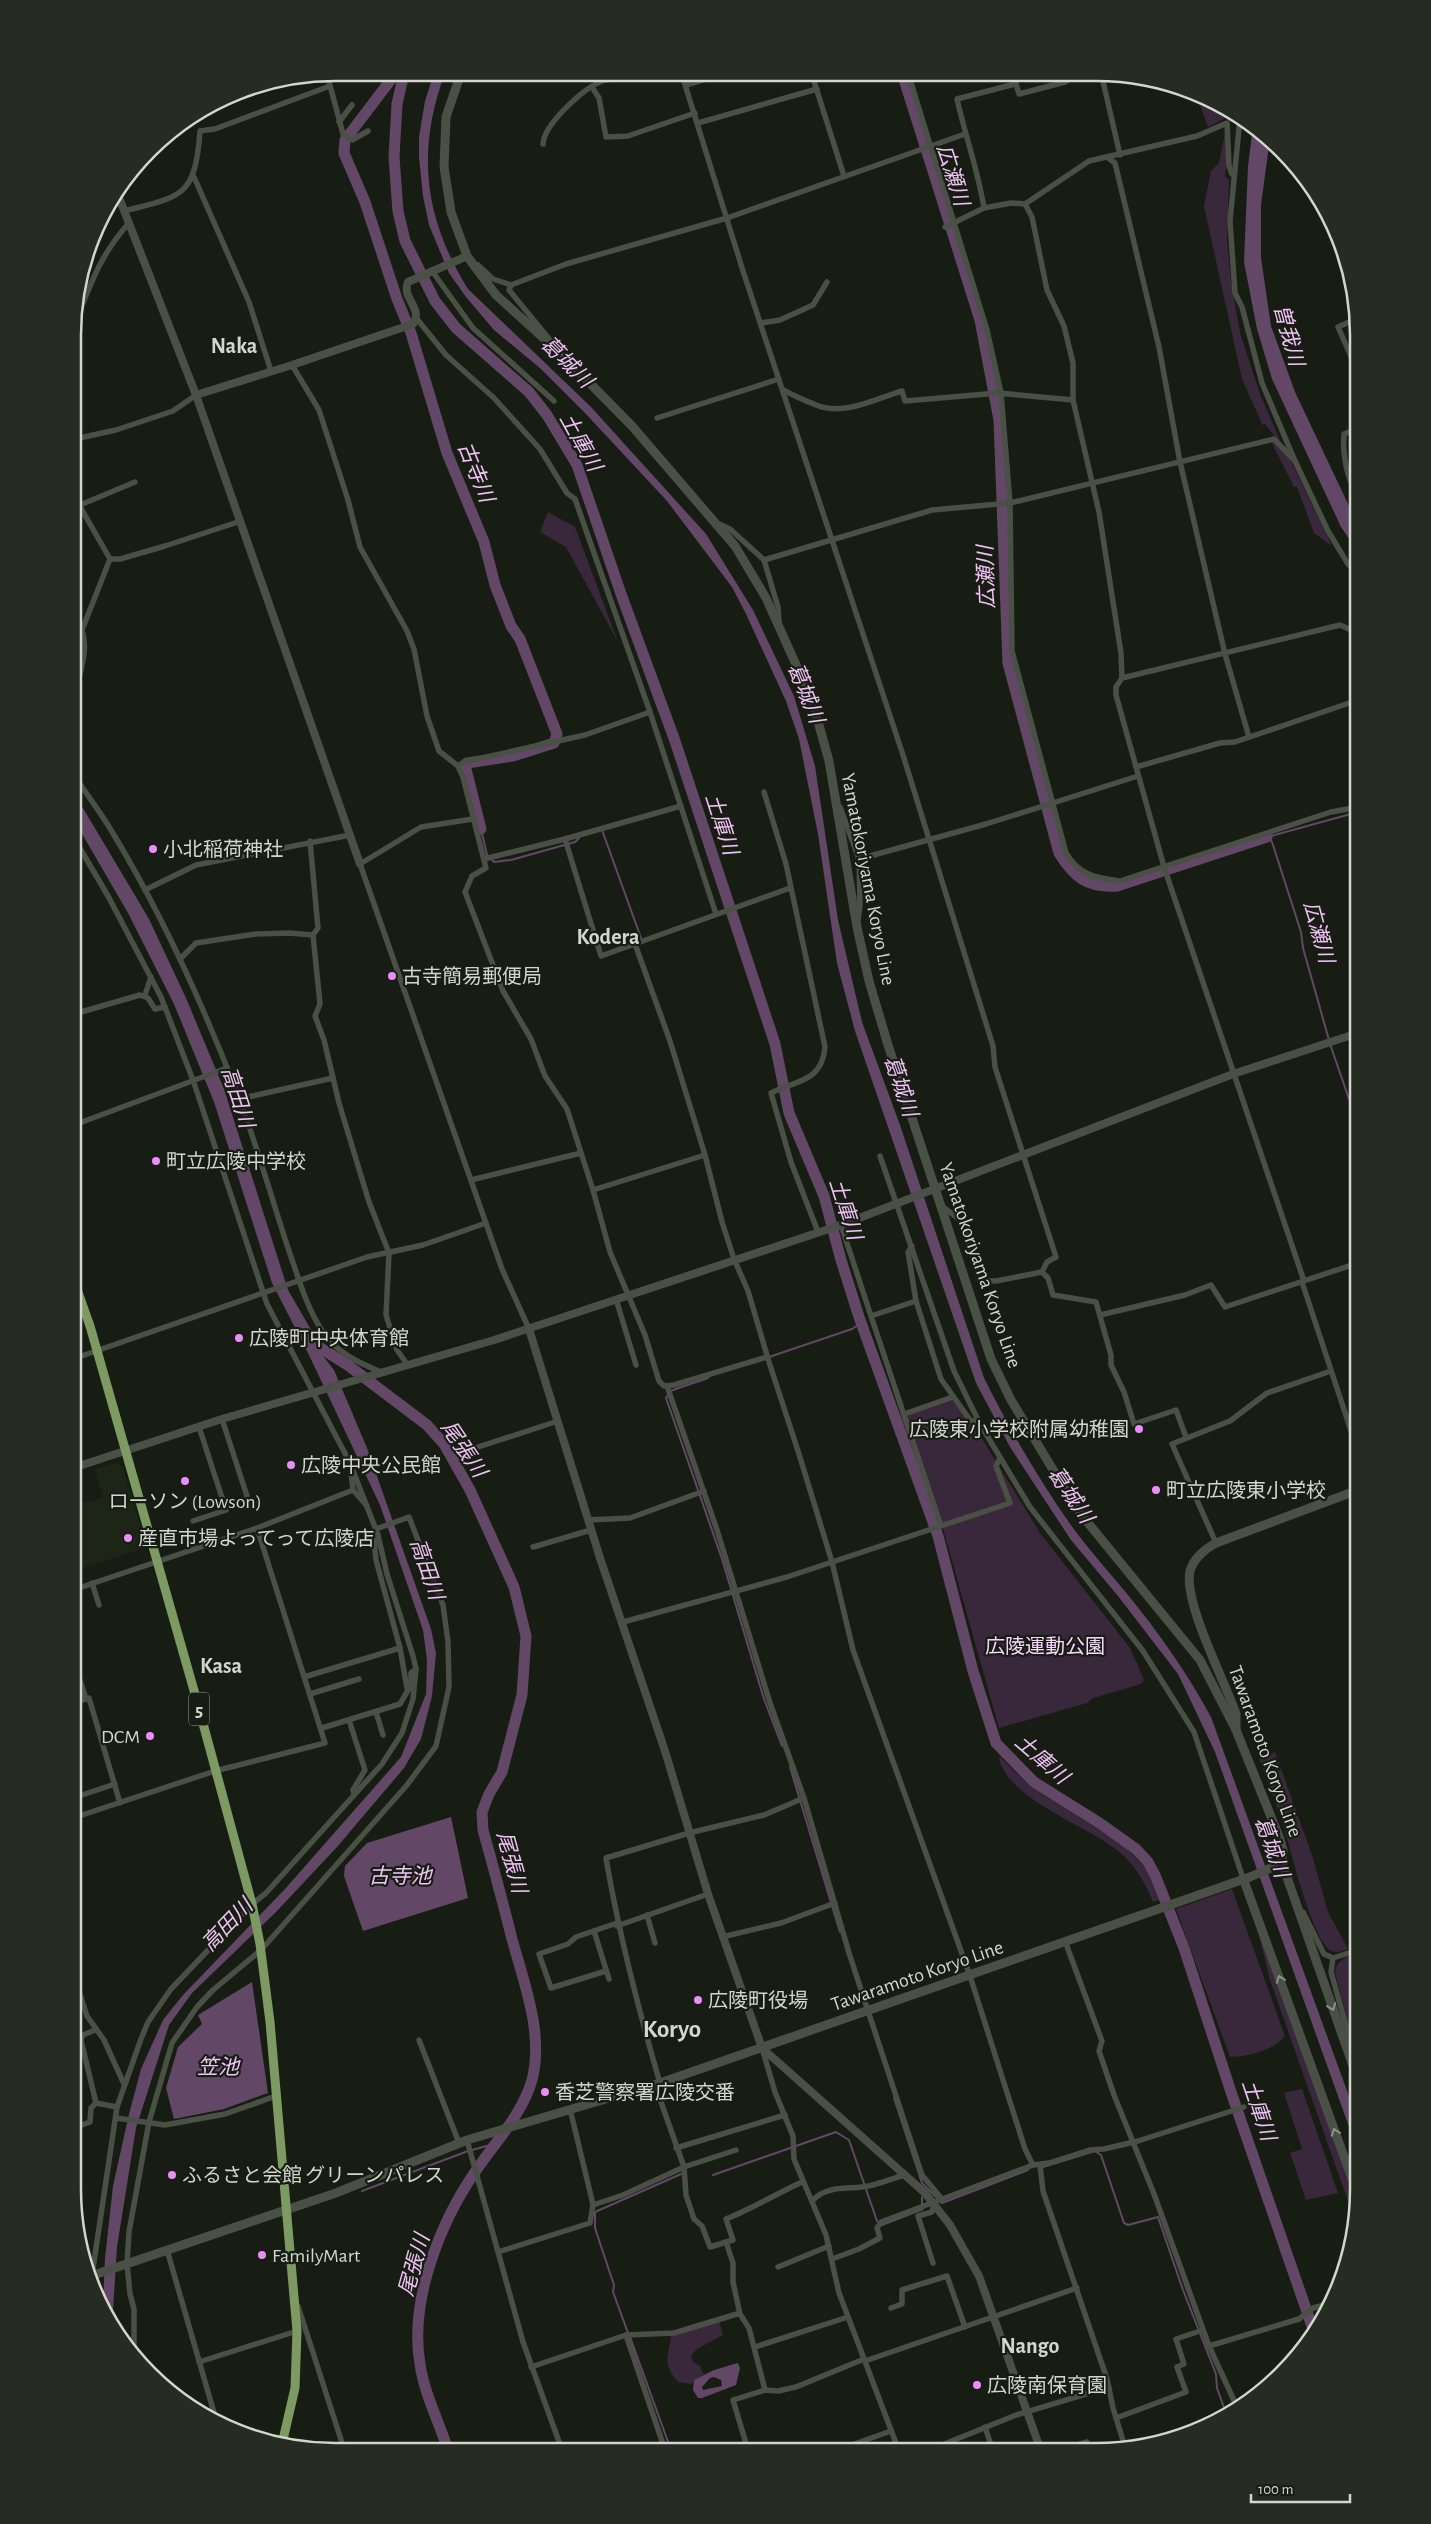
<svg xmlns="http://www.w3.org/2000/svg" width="1431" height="2524" font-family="'Alegreya Sans','Noto Sans JP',sans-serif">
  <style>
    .built { fill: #1d2516 }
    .green { fill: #39283b }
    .water { fill: #624866; fill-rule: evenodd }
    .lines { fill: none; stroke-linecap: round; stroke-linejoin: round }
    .stream { stroke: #624866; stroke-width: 2 }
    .river { stroke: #624866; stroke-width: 11 }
    .minor { stroke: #4a5045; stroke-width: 5.5 }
    .tertiary { stroke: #4a5045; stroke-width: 8 }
    .secondary { stroke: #4a5045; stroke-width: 9 }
    .primary { stroke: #7c9a62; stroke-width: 9 }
    .oneway { stroke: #8e938a }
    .poi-dot { fill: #ec8cfb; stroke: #181d14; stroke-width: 2 }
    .labels { text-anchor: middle; stroke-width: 4.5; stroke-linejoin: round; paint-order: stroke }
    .shield { fill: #181d14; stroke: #9a9e97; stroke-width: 1 }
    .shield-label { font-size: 19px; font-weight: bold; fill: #d2d6cf }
    .poi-label { font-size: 20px; fill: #d2d6cf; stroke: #181d14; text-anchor: start }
    .street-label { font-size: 20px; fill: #d2d6cf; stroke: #181d14 }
    .park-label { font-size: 20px; fill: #fad5ff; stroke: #181d14 }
    .water-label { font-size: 21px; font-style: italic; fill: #f0c2f6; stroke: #181d14 }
    .quarter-label { font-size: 22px; font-weight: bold; fill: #d2d6cf; stroke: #181d14 }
    .district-label { font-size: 25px; font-weight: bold; fill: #d2d6cf; stroke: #181d14 }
    .rim { fill: none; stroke: #d2d6cf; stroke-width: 2.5 }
  </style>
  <rect width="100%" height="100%" fill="#181d14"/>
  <path class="built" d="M115,1463L122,1466L147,1547L73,1571V1506L103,1498L95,1469Z"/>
  <g class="green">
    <path d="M1196,94L1212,99L1228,110L1227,117L1208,127Z"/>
    <path d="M1226,128L1228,149L1225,177L1229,180L1227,240L1231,281L1240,333L1260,394L1281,443L1264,423L1263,426L1242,379L1204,206L1211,171L1219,163Z"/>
    <path d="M1271,441L1284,451L1292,463L1332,546L1314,533L1297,487H1294Z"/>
    <path d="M548,512L575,527L618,642L566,547L540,532Z"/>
    <path d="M954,1393L1040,1533L1130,1648L1144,1680L1141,1684L1093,1698L1087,1703L999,1728L942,1525L900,1414Z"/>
    <path d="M1275,1752L1312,1855L1328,1912L1348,1949C1342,1951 1336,1954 1330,1950C1312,1938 1291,1851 1284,1828C1277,1804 1267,1781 1259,1758Z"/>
    <path d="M999,1756L1031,1787L1125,1846L1147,1870L1159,1900L1153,1902C1146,1884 1136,1867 1122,1854C1092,1827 1004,1799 999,1756Z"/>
    <path d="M1232,1889L1285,2036C1272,2051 1249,2056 1230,2057L1176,1909Z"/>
    <path d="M1254,1914L1358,2205L1355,2221L1270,1980Z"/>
    <path d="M1358,1953V2061L1335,1972C1337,1959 1347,1957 1358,1953Z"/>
    <path d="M1302,2089L1338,2193L1306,2200L1290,2153L1302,2149L1284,2093Z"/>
    <path d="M719,2320L723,2335L697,2349L691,2355L693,2362L700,2366L704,2375L694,2380L692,2384L678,2382C661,2361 669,2357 671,2335Z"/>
  </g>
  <g class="water">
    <path d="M434,73H445C416,151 424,218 468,289L591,407L706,534L753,610L794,696L815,766L838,920L862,1022L900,1125L984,1378C1009,1428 1040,1482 1073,1528C1090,1551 1110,1573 1128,1595C1160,1634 1187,1673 1211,1717L1358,2121V2152L1215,1752L1178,1674L1118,1596L1071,1540L1010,1447L976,1383L855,1031L837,963L818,834L799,739L786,701L746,614L732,587L667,501L586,414L541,369L494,330L466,297L449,273L429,225L423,196L419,157V137L425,101Z"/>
    <path d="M1253,127L1270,138L1261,205V258L1271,326L1295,392L1358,525V552L1341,527L1272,379L1257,329L1244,262L1248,166Z"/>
    <path d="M74,793L149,919L186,998L224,1089L288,1290L317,1340L320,1352L334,1370L367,1448L431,1629L436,1653L432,1696L421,1739L404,1768L337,1847L276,1912L192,1993L169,2025L136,2128L117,2247L112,2326L103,2305L105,2258L113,2186L129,2114L141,2069L163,2020L183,1995L285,1889L401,1757L426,1694L427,1660L423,1630L380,1505L309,1355L272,1283L214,1102L174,1004L128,913L74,820Z"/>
    <path d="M451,1817L468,1898L363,1931L344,1876L345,1866L367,1843Z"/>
    <path d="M252,1982L268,2093L224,2109L174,2119L166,2088L178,2047L202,2024L198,2015Z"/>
    <path d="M738,2363L740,2368L736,2385L702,2398H698L693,2390L694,2380L714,2370ZM714,2377L721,2380L722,2386L703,2390L702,2387L710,2378Z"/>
  </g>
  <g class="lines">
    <g class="stream">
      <path d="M481,829L487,855L494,862L511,860L575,842L579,838"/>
      <path d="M602,830L641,938"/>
      <path d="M1329,1040L1303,948L1301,932L1272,842L1267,837L1358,812"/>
      <path d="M1330,1044L1358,1125"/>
      <path d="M769,1357L852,1329L858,1325L859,1317"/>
      <path d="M670,1391L708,1378"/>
      <path d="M668,1395L666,1398L722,1559L764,1699L782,1746"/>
      <path d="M790,1767L840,1932"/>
      <path d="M894,2098L922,2183L942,2203L1028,2170"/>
      <path d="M472,2150L494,2144"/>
      <path d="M1043,2167L1095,2151L1101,2155L1124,2223L1128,2225L1158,2217L1183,2290L1216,2374L1217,2388L1226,2413"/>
      <path d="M713,2175L836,2132L849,2140L877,2221L882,2225L923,2209"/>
      <path d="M362,2191L468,2151"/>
      <path d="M922,2197V2204"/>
      <path d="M628,2333L613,2292L614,2285L595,2228V2212L681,2174"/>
      <path d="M630,2337L671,2450"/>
    </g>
    <g class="river">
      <path d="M396,73L345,140L344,153L365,202L397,299L411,333L447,453L484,542L495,585L511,626L520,639L557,734L554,743L513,756L467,763L465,765L481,829"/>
      <path d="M404,73L397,104L394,157L398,211L405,241L435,301L456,328L529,392L547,415L577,465L621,594L675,741L775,1044L789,1113L824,1196L841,1260L859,1317L938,1536L973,1671L996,1743L1034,1782L1101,1824L1136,1849L1148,1862L1155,1875L1184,1948L1232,2095L1314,2332"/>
      <path d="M903,76L980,320L999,420L1008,663L1059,853C1074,877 1087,888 1117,886L1267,837"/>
      <path d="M308,1340L349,1366L427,1425L444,1444L470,1490L514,1587L526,1636L522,1695L502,1772L489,1794L482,1812L483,1830C493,1866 503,1903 512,1939C524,1983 544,2034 532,2080C522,2115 495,2142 475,2172C440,2223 409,2301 420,2364C424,2393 439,2422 448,2450"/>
    </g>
    <g class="minor">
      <path d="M327,74L343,134L352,140L368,131"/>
      <path d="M682,75L743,271L903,755L993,1046L995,1067L1056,1257L1047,1262L1042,1272"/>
      <path d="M812,75L844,176"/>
      <path d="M909,76L987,330L1001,393L1010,503L1012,651L1066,853C1079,875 1095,878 1120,881L1331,812L1358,807"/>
      <path d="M1014,77L1019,94L1065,82L1072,77"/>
      <path d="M1102,77L1120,155"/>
      <path d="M686,85L719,75"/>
      <path d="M592,87L599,98L606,137L628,136L695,113"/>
      <path d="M1240,118L1230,221L1235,293L1242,307L1262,383L1295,461L1328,531L1348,564L1358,575"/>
      <path d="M339,122L352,105"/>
      <path d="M698,123L817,89"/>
      <path d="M543,144C544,124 584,88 602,81C622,74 643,78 663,75"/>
      <path d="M1107,157L1115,163L1159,347L1180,462L1225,654L1249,737"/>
      <path d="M194,177L249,302L271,371"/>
      <path d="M1025,204L1032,217L1047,290L1064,326L1073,363V400L1099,512L1121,653L1122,678L1116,687V695L1164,867L1304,1281"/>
      <path d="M984,208C978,170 965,135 957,99L1015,84"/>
      <path d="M124,211C183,196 195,197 200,131L215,129L330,86"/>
      <path d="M945,227L984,208L1011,203L1025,204L1089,161L1197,136L1227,123L1229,166L1232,174"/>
      <path d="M478,265L493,279L511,285L566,264L727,218L965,134"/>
      <path d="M432,271L473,328L554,401"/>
      <path d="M511,285L509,290L550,340"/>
      <path d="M417,319L446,355L494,398L540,449L567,493L575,499L650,712L716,914"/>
      <path d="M1356,319L1338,327L1350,354L1358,380"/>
      <path d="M75,323C91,284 99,257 128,224"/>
      <path d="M761,323L780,320L813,305L827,282"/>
      <path d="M292,365L319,410L348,500L360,547L407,631L414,649L427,716L439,751L458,766L463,777L486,868L472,876L465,892L503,991L531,1039L545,1076L567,1109L593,1190L610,1252L645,1335L659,1381L664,1386L674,1385L767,1357"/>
      <path d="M783,390C795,396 809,403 822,407C848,414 878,398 902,391L905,401L998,393L1073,400"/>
      <path d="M657,418L779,379"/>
      <path d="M75,439L116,430L173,411L196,395"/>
      <path d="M74,496L110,559L82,630C90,654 76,678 75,702C74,727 75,752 75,777"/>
      <path d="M1358,499C1348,479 1342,457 1344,434L1358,428"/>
      <path d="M80,505L135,482"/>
      <path d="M717,523L730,529L764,560L932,510L1010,503L1274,439L1295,461"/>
      <path d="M110,559H120L165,546L241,521"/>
      <path d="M764,560L778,607L779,622"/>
      <path d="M1122,678L1340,625L1358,633"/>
      <path d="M458,766L464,762L585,735L650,712"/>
      <path d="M1136,767L1220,743L1235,742L1358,700"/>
      <path d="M74,775C87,795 102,814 114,835C164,918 204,1007 239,1098C257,1146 271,1196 287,1245C297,1273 305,1304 321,1329C335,1352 357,1362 381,1372"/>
      <path d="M764,792L786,864L825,1047C822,1082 797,1080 771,1093L791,1162L818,1232"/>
      <path d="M840,807L859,859"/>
      <path d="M473,819L421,827L360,864L502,1269L529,1329"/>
      <path d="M74,838L108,896L161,997L193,1080L267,1304L350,1463L353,1490L367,1506"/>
      <path d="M565,839L681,806"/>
      <path d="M310,841L318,928L313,935L320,1004L315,1016L324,1040L339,1103L369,1202L389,1253L386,1315L397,1350L407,1364"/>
      <path d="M484,859L565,839L601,956L790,888"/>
      <path d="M145,890L196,865L350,835"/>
      <path d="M858,921L860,904L859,859L986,824L1138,776"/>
      <path d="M635,944L670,1041L705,1155L722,1222L734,1259L748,1291L769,1362L799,1454L832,1562L853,1650L970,1976L1025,2149L1033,2165"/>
      <path d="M180,959L196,943L256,934L289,933L313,935"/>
      <path d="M145,995L151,977"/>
      <path d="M74,1014L140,995L148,998L155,1009L165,1007"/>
      <path d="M239,1099L333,1078"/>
      <path d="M74,1125L227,1068"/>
      <path d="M880,1156L954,1371L980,1424L1030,1507L1143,1651L1194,1732L1243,1878"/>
      <path d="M471,1180L581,1153"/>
      <path d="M593,1190L705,1155"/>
      <path d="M943,1207L959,1219L964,1226L980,1281H996L1042,1272L1048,1278L1053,1295L1096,1302L1111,1355V1365L1124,1392L1134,1424L1176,1410L1186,1437"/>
      <path d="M841,1225L871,1316L916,1301"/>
      <path d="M912,1246L908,1252L916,1301L941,1379L970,1420L980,1424"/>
      <path d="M1302,1282L1358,1452"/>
      <path d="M616,1299L636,1365"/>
      <path d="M1100,1315L1185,1295L1211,1285L1225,1307L1358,1263"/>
      <path d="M871,1316L941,1526"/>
      <path d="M73,1359L367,1257L423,1245L486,1223"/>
      <path d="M667,1386L717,1530L770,1703L804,1798L849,1953L922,2175L941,2198"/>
      <path d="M904,1414L953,1397"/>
      <path d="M222,1419L247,1496"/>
      <path d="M472,1449L558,1421"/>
      <path d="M588,1520L630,1518L704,1491"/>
      <path d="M193,1521L226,1510L199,1427"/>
      <path d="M378,1535L374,1540L376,1560L400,1648L407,1688"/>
      <path d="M1216,1543L1172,1444L1230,1421L1267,1393L1331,1371"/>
      <path d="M533,1547L591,1530"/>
      <path d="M92,1583L99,1605"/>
      <path d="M73,1590L257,1528L353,1490"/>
      <path d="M623,1622L787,1577L1010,1503L996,1466L1000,1458"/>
      <path d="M73,1658L86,1699"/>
      <path d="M304,1677L400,1648"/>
      <path d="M310,1694L359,1679"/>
      <path d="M73,1703L89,1698L120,1803"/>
      <path d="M376,1712L383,1735"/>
      <path d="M349,1720L365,1770L353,1790L354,1794"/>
      <path d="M322,1728L400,1704L411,1685V1673L416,1669"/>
      <path d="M79,1796L115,1784"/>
      <path d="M73,1818L215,1771L325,1743L257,1528"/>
      <path d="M1303,1912L1324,1954L1333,1958L1358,1950"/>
      <path d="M647,1915L655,1943"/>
      <path d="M617,1926L708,1894"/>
      <path d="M594,1931L609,1979"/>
      <path d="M722,1937L781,1923L835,1903"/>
      <path d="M1065,1941L1102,2041L1099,2051L1114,2095L1154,2194L1209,2346L1237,2407"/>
      <path d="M1333,1958L1331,1972L1358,2068"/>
      <path d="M606,1971L551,1988L539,1954L568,1944L576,1937L617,1923"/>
      <path d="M73,1973L87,2016L104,2040L124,2084"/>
      <path d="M95,2030L83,2035L81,2040L96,2103"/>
      <path d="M419,2040L459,2143"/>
      <path d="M762,2048L775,2092L793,2136L794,2159L826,2235L839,2293L899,2451"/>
      <path d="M660,2083C638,2008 619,1935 606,1858L689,1833L764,1815L804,1798"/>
      <path d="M655,2085L684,2167L686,2195L694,2219L702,2226L710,2247L733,2240L726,2219C753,2208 776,2194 802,2182"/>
      <path d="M96,2103L117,2107"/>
      <path d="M116,2118L165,2125L225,2114L276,2096"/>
      <path d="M73,2128L90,2122L91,2108L96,2103"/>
      <path d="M467,2140L523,2342L562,2450"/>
      <path d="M676,2148L785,2115"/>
      <path d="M1040,2165L1043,2191L1107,2379L1113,2408L1125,2447"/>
      <path d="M813,2200C827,2186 844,2189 862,2187C875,2186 891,2179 904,2175"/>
      <path d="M593,2205L623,2195L684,2167L736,2150"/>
      <path d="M726,2242L733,2263V2282L740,2314L749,2328L765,2390"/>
      <path d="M167,2250L217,2423"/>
      <path d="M498,2252L590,2223L593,2205L591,2196L570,2109"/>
      <path d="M832,2259L859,2249L880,2238L877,2228L881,2222L1033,2165L1049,2163L1090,2150L1104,2149L1138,2141L1244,2107"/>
      <path d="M933,2263L918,2216L932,2212L934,2203"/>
      <path d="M778,2267L829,2246"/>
      <path d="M91,2282L117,2107L141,2039L148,2022L171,1989L252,1904L266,1893L382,1764L402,1733L413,1699L416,1669L413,1656L387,1574L378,1535L350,1463"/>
      <path d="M298,2306L344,2449"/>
      <path d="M891,2308L902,2304V2290L947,2276L965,2327"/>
      <path d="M626,2335L665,2450"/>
      <path d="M1209,2346L1299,2319L1313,2308L1328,2304"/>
      <path d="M755,2347L848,2317"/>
      <path d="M134,2354V2309L130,2294L127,2264L129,2232L149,2122L172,2043L197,2007L213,1990L261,1950L407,1785L436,1746L449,1687L448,1642L443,1605L409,1517L376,1529"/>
      <path d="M865,2361L1077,2288"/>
      <path d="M199,2362L297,2331"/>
      <path d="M531,2367L626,2335L674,2333L737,2314"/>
      <path d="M1116,2418L1186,2392L1177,2367L1184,2364L1176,2339L1203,2330"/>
      <path d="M985,2427L993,2451"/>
      <path d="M937,2447L1016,2415L1109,2387"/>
      <path d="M748,2450L733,2400L765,2390L778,2391L796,2387L864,2359"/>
      <path d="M835,2451L891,2431"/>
      <path d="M1058,2451L1087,2442"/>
    </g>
    <g class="tertiary">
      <path d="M118,195L196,395L360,864"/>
      <path d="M196,395L292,365L413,324C424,309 401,298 408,282L467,256"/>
      <path d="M529,1329L600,1558L665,1751L708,1894L762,2048L925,2193L950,2225L979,2276L1041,2451"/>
      <path d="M73,1468L222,1419L494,1340L841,1225L1233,1074L1358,1033"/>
    </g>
    <g class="secondary">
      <path d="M1236,1730V1714C1225,1681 1183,1602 1190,1571C1194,1558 1205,1549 1216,1543L1358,1490"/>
      <path d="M1282,1863L1358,2080"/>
      <path d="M1243,1878L1358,2195"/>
      <path d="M88,2277L336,2193L467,2140L660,2083L1250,1877L1282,1863L1283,1850L1280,1839L1236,1730L1200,1660L1084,1518L1064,1488L1011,1400L991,1359L888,1045L869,981L857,927L829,761L812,700L766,598L735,546L632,426L560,353L496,295L467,256L451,212L444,167L446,117L461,73"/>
    </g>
    <path class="primary" d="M74,1281L90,1326L195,1694L252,1904L260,1944L270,2022L297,2331L295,2388L282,2444"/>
  </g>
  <defs><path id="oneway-chevron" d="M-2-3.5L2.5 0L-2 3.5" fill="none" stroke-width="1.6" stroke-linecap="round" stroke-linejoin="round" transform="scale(1.25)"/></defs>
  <g class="oneway">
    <use href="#oneway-chevron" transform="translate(1280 1979) rotate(-110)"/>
    <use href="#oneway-chevron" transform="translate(1332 2007) rotate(70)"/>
    <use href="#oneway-chevron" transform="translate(1335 2132) rotate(-110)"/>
  </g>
  <g class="poi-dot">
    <circle cx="153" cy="849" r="5"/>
    <circle cx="392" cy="976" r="5"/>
    <circle cx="156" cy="1161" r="5"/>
    <circle cx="239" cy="1338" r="5"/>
    <circle cx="1139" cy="1429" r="5"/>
    <circle cx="291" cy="1465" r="5"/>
    <circle cx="185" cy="1481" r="5"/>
    <circle cx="1156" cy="1490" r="5"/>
    <circle cx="128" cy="1538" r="5"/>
    <circle cx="150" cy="1736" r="5"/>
    <circle cx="698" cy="2000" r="5"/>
    <circle cx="545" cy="2092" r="5"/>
    <circle cx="172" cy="2175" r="5"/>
    <circle cx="262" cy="2255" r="5"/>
    <circle cx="977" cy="2385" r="5"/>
  </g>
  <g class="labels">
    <rect class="shield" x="189" y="1692.5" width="20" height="33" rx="4"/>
    <g class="shield-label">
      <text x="199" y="1716">5</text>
    </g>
    <g class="poi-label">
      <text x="163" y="856">小北稲荷神社</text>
      <text x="402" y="983">古寺簡易郵便局</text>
      <text x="166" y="1168">町立広陵中学校</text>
      <text x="249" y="1345">広陵町中央体育館</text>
      <text x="1129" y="1436" text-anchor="end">広陵東小学校附属幼稚園</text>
      <text x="301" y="1472">広陵中央公民館</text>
      <text x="1166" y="1497">町立広陵東小学校</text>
      <text x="185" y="1508" text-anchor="middle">ローソン (Lowson)</text>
      <text x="138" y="1545">産直市場よってって広陵店</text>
      <text x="140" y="1743" text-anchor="end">DCM</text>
      <text x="708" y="2007">広陵町役場</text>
      <text x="555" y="2099">香芝警察署広陵交番</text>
      <text x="182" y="2182">ふるさと会館 グリーンパレス</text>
      <text x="272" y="2262">FamilyMart</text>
      <text x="987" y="2392">広陵南保育園</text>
    </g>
    <g class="street-label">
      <text transform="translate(869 879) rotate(79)" y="7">Yamatokoriyama Koryo Line</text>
      <text transform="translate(981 1265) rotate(71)" y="7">Yamatokoriyama Koryo Line</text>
      <text transform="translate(1266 1751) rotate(70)" y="7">Tawaramoto Koryo Line</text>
      <text transform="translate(917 1975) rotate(-19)" y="7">Tawaramoto Koryo Line</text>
    </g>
    <g class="park-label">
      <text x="1045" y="1653">広陵運動公園</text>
    </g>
    <g class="water-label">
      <text transform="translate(953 175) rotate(73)" y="7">広瀬川</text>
      <text transform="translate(1289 335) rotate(75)" y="7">曽我川</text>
      <text transform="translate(567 362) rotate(45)" y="7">葛城川</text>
      <text transform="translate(581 442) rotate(61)" y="7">土庫川</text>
      <text transform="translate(476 472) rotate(68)" y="7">古寺川</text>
      <text transform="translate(986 577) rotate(-92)" y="7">広瀬川</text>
      <text transform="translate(806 693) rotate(68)" y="7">葛城川</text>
      <text transform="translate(722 824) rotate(72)" y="7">土庫川</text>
      <text transform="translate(1319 932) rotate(75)" y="7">広瀬川</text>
      <text transform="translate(901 1086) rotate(71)" y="7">葛城川</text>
      <text transform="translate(238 1097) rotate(72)" y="7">高田川</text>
      <text transform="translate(846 1209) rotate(72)" y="7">土庫川</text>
      <text transform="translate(464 1449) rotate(56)" y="7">尾張川</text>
      <text transform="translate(1071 1495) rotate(56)" y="7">葛城川</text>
      <text transform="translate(427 1569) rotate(71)" y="7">高田川</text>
      <text transform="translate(1042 1759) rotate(41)" y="7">土庫川</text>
      <text transform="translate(1272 1847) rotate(70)" y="7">葛城川</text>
      <text transform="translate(512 1862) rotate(75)" y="7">尾張川</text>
      <text x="400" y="1883">古寺池</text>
      <text transform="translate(227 1925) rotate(-46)" y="7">高田川</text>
      <text x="218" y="2074">笠池</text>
      <text transform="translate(1259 2110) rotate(71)" y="7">土庫川</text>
      <text transform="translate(414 2265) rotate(-74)" y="7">尾張川</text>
    </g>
    <g class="quarter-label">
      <text x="234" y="353">Naka</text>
      <text x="608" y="944">Kodera</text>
      <text x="221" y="1673">Kasa</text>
      <text x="1030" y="2353">Nango</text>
    </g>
    <g class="district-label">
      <text x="672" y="2037">Koryo</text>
    </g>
  </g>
  <path d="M0 0H1431V2524H0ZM335 81H1096A254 254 0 0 1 1350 335V2189A254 254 0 0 1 1096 2443H335A254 254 0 0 1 81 2189V335A254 254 0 0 1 335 81Z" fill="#272c23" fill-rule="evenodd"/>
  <path class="rim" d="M335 81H1096A254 254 0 0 1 1350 335V2189A254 254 0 0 1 1096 2443H335A254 254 0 0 1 81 2189V335A254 254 0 0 1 335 81Z"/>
  <path d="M1251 2494v8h99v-8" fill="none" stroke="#d2d6cf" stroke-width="2.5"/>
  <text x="1258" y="2494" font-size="15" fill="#d2d6cf" stroke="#181d14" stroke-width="4" paint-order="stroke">100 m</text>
</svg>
